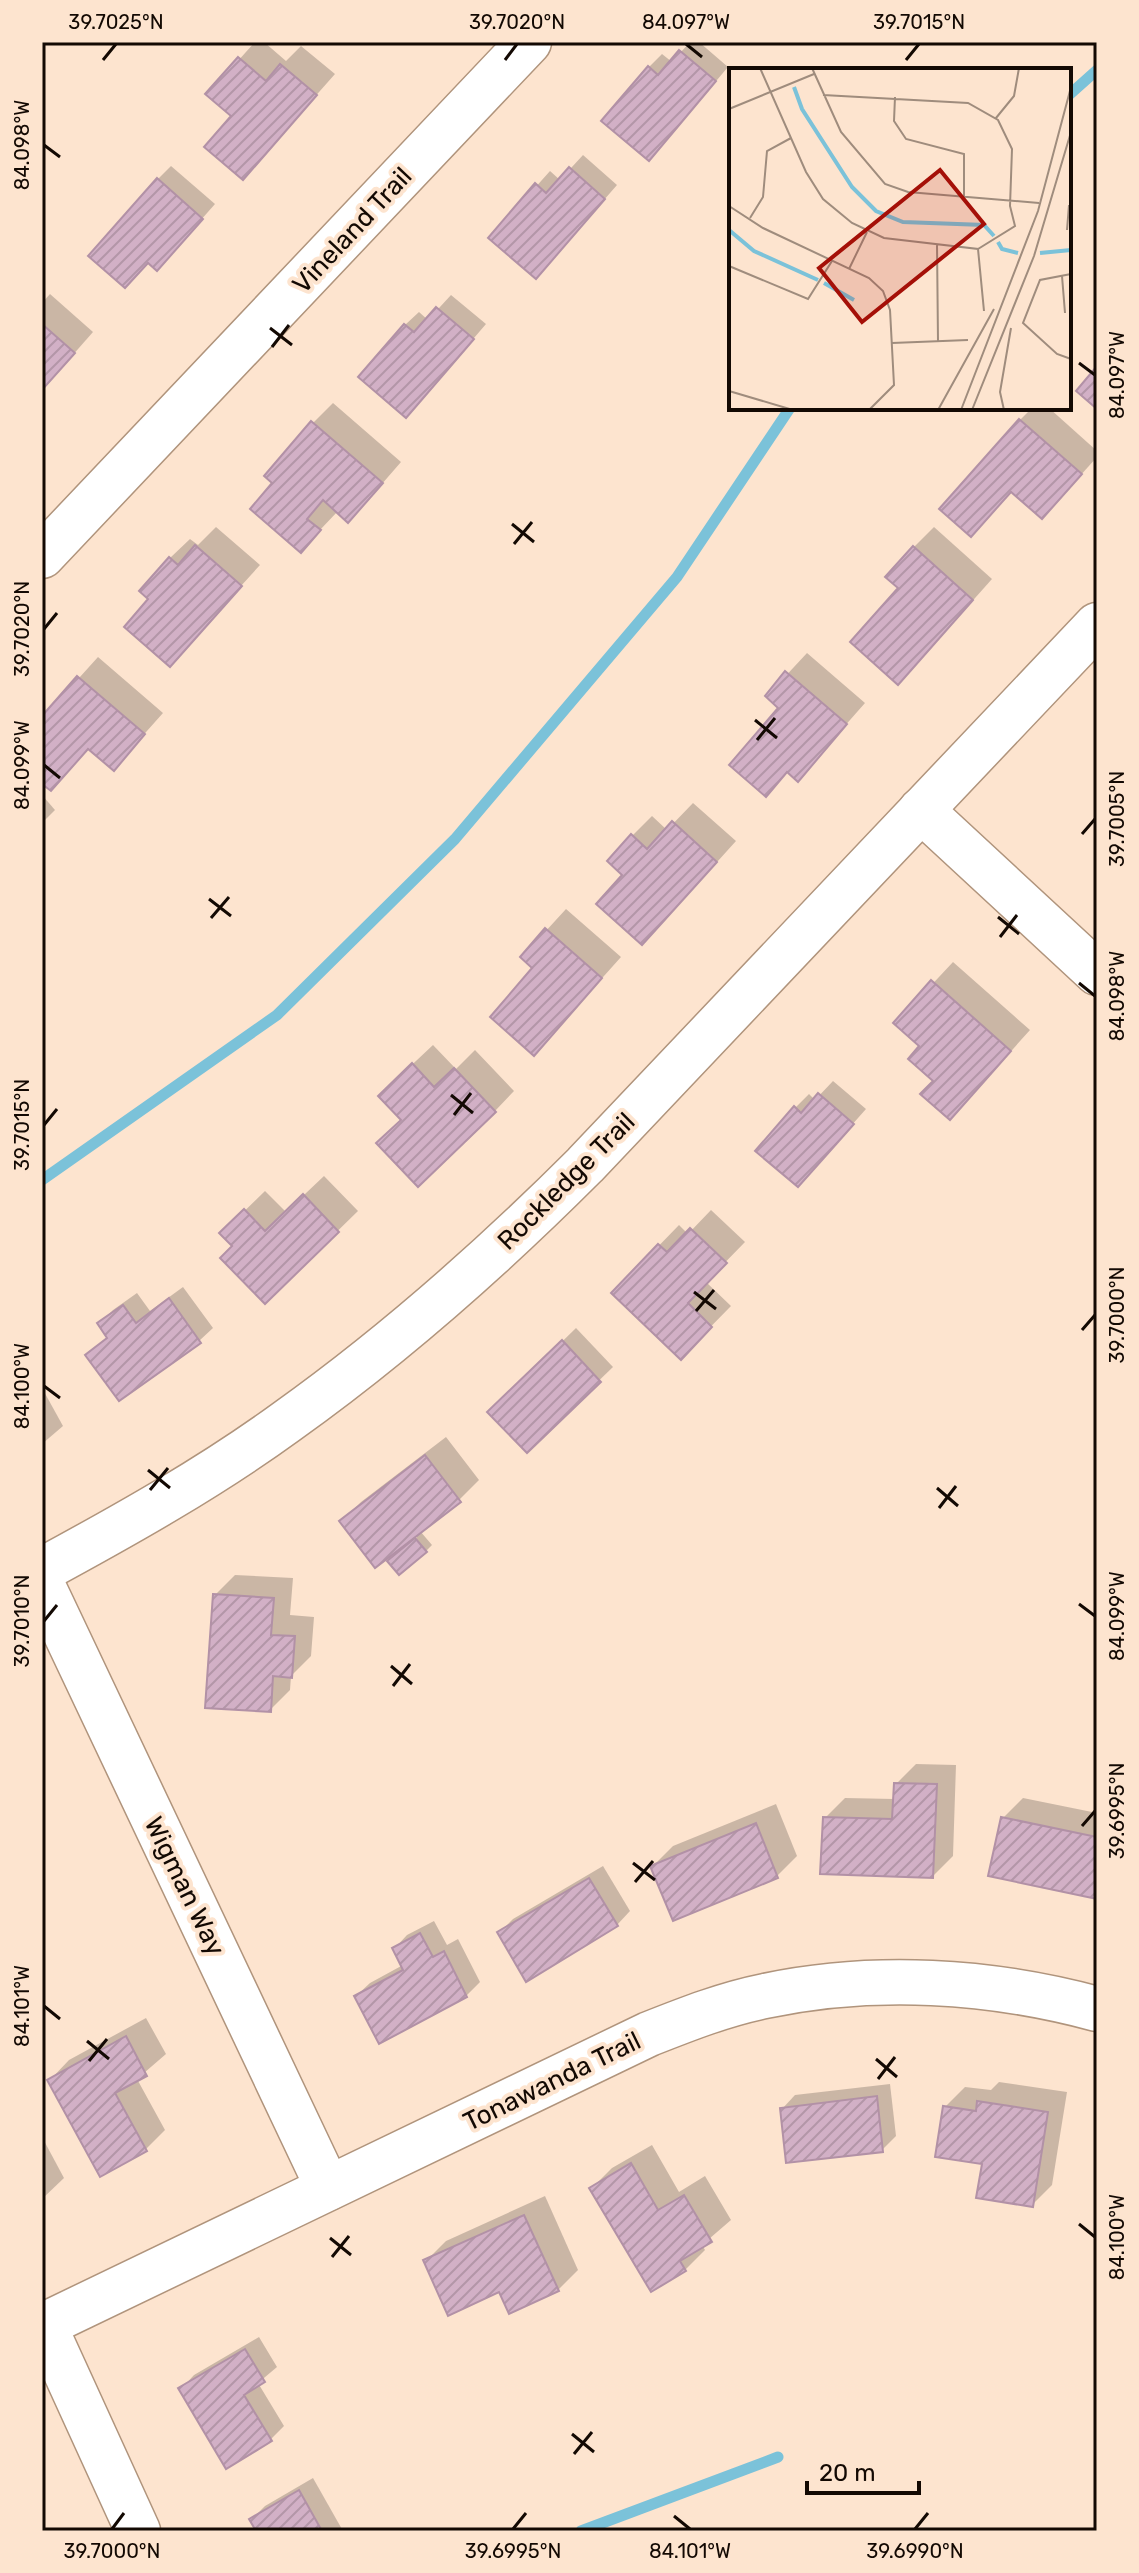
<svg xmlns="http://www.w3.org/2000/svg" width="1139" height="2573" font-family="Rubik,sans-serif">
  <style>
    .shadow { fill: #0003 }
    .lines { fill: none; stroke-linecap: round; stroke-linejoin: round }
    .stream { stroke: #7bc2d9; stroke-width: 11 }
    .building { fill: url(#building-hatch); stroke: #b291a6; stroke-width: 2 }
    .minor-casing { stroke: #b0947c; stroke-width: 47 }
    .minor { stroke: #fff; stroke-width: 44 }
    .ticks { fill: none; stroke: #130903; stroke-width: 3 }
    .labels { text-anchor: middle; stroke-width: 8; stroke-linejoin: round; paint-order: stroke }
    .street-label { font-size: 26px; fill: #130903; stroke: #fde4cf }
    .inset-river { fill: none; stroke: #7bc2d9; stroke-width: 4 }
    .inset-road { fill: none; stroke: #9f8c7d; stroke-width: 2 }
    .view { fill: #a51008; fill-opacity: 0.15; stroke: #a51008; stroke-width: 4 }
    .inset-edge { fill: none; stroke: #130903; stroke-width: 4 }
    .neatline { fill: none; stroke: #130903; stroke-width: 3 }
    .ticks-label { font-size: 20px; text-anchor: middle; fill: #130903 }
  </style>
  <defs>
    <pattern id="building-hatch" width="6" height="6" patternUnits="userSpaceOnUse" patternTransform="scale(2)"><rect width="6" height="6" fill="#d2b0c6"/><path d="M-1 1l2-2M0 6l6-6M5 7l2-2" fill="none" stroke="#b396a8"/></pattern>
  </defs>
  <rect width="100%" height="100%" fill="#fde4cf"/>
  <g class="shadow">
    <path d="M255,42H264L286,61L301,46L335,74L243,178L234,116L208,94Z"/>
    <path d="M690,42H699L728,67L662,145L649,67L662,54L672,62Z"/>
    <path d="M583,155L617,185L549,263L491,237L550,171L560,180Z"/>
    <path d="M171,166L215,204L170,255L158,179Z"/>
    <path d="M50,294L93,332L42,390V303Z"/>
    <path d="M451,295L486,324L419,402L405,325L419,312L428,320Z"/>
    <path d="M333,403L401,462L368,500L338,511L301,550L275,483L313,423Z"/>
    <path d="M1032,408H1049L1097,451V457L1062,496L1012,490L1020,420Z"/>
    <path d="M216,527L260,565L170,664L151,599L170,558L190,539L198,545Z"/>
    <path d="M934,527L992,579L918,662L900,588L914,547Z"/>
    <path d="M807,653L865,703L798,779L789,771L766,794L781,708L767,696Z"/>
    <path d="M98,657L163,713L114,768L89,747L51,789L42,781V719Z"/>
    <path d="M42,795L55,810L42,823Z"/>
    <path d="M693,803L736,841L662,923L632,836L652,816L667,830Z"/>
    <path d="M566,909L621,957L553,1033L535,968L522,957Z"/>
    <path d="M953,962L1030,1030L969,1098L935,1081L922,1046L896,1023Z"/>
    <path d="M433,1045L456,1069L475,1050L514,1091L495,1111L403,1119L400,1076Z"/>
    <path d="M833,1081L866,1109L811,1171L795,1108L809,1094L815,1100Z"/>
    <path d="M324,1176L358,1211L265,1302L235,1246L222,1233L265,1191L286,1212Z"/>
    <path d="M711,1210L745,1242L706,1282L731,1306L681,1357L613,1293L679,1225L688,1234Z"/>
    <path d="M183,1287L213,1328L199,1341L88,1355L108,1336L99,1324L113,1310L137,1293L150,1311Z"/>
    <path d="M576,1328L613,1367L527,1450L490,1412Z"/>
    <path d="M42,1388L63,1426L42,1444Z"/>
    <path d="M446,1437L479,1480L459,1500L420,1531L432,1545L426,1551L396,1555L417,1538L415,1535L341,1522L361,1502Z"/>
    <path d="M235,1575L293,1578L290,1615L314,1617L311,1656L291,1676L290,1690L270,1710L215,1595Z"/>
    <path d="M916,1764L956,1765L953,1856L933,1876L825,1818L845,1798L895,1799L896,1784Z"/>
    <path d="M1023,1798L1097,1813V1897L1003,1818Z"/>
    <path d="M776,1804L797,1856L777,1876L653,1866L673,1846Z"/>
    <path d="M603,1866L630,1911L617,1925L499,1933L513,1919Z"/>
    <path d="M434,1921L447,1945L458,1939L480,1982L466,1996H356L370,1983L403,1965L394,1949L407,1935Z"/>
    <path d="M146,2018L166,2054L137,2079L165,2130L145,2150L50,2080L69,2060Z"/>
    <path d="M999,2082L1067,2092L1052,2185L1032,2205L984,2162L945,2107L965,2087L991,2090Z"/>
    <path d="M890,2084L896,2136L882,2150L782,2109L795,2095Z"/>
    <path d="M42,2137L64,2178L42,2199Z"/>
    <path d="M652,2145L679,2192L705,2176L731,2220L702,2245L705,2250L685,2270L592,2188L612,2168Z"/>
    <path d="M545,2196L578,2270L558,2290L426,2261L446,2241Z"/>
    <path d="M259,2337L277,2367L258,2383L284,2426L271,2439L181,2389L194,2375Z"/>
    <path d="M313,2478L343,2531H259L252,2519L265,2506Z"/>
  </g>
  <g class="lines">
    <g class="stream">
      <path d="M1069,95L1097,70"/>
      <path d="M42,1180L277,1015L455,839L677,577L790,408"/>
      <path d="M581,2531L778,2457"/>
    </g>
  </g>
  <g class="building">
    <path d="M679,50L716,81L649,161L601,121L648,66L658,75Z"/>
    <path d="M238,57L266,81L280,64L317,95L243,180L204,147L231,116L205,94Z"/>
    <path d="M569,167L605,199L536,279L488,238L535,183L546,193Z"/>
    <path d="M157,178L203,219L157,271L148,263L125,288L88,256Z"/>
    <path d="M436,307L474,339L406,418L358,377L404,324L414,332Z"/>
    <path d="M42,324L75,353L42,390Z"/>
    <path d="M1097,366V409L1076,391Z"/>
    <path d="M1019,419L1082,474L1042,519L1011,492L971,537L939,509Z"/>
    <path d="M311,421L383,483L348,523L323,500L307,519L321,530L301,553L250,509L272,483L264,476Z"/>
    <path d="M195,545L242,586L170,667L124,627L148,599L139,591L169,557L178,565Z"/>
    <path d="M913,546L973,600L898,685L850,642L898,588L885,577Z"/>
    <path d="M785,671L847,724L798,782L787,772L766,797L729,765L778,708L765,696Z"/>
    <path d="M77,676L145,734L114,771L88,749L51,791L42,784V716Z"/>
    <path d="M672,821L717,862L642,945L596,904L622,875L607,861L631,834L647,849Z"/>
    <path d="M545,928L602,978L534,1056L490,1017L532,968L520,957Z"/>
    <path d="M931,980L1011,1051L950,1120L920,1094L933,1081L908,1059L919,1046L893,1023Z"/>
    <path d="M412,1063L434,1087L454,1068L496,1112L418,1187L376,1143L401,1120L378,1096Z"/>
    <path d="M818,1093L854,1124L798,1187L755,1151L794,1106L801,1113Z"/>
    <path d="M303,1194L339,1232L265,1304L220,1258L232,1246L219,1233L244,1209L265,1231Z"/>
    <path d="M690,1228L727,1263L688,1303L712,1327L681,1360L611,1293L658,1244L667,1252Z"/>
    <path d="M169,1298L201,1343L119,1401L85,1355L107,1338L97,1323L123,1305L136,1323Z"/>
    <path d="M562,1340L601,1382L527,1453L487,1412Z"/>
    <path d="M425,1455L461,1502L375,1568L339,1521Z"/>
    <path d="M415,1538L427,1552L399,1575L387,1561Z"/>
    <path d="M213,1594L274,1598L271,1635L295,1636L292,1678L273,1676L271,1712L205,1708Z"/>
    <path d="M894,1783L937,1784L933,1878L820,1874L823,1817L892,1819Z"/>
    <path d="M1001,1817L1097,1837V1899L988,1876Z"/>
    <path d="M756,1823L778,1878L673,1921L650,1866Z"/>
    <path d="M589,1878L618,1926L526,1982L497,1932Z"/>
    <path d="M420,1933L433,1957L444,1951L467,1997L379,2044L354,1996L403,1970L392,1948Z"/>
    <path d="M126,2036L147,2076L115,2093L147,2151L100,2177L47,2080Z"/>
    <path d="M877,2096L883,2152L786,2163L780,2108Z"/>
    <path d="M977,2101L1048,2112L1033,2207L976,2198L982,2164L935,2157L943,2106L976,2111Z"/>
    <path d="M631,2163L658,2210L684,2195L712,2242L680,2261L686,2271L651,2292L589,2188Z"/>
    <path d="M524,2215L559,2291L509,2314L499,2292L448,2316L423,2260Z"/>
    <path d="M245,2349L265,2382L244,2395L272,2441L226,2469L178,2388Z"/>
    <path d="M299,2490L322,2531H256L249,2519Z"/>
  </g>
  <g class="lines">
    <defs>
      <g id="minor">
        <path d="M42,556L529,42"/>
        <path d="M921,810L1097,973"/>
        <path d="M42,1570C125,1525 209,1478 286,1422C394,1345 492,1258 585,1165L1097,625"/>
        <path d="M42,1584L328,2188"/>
        <path d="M44,2325L138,2531"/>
        <path d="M42,2326L649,2034C687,2019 725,2004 765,1996C874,1973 990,1980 1097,2009"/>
      </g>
    </defs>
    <use href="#minor" class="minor-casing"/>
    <use href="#minor" class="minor"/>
  </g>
  <path class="ticks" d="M686,44L702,57M103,60L116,44M505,60L517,44M906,60L919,44M44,145L60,157M270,328L292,345M272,347L289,325M1079,363L1095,375M512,524L534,542M514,544L532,522M44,629L57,613M755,720L777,738M757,740L775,718M44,765L60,778M1082,834L1095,819M209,899L231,916M998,917L1019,934M211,918L229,897M1000,937L1017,915M1079,983L1095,996M451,1095L473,1113M454,1115L471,1093M44,1125L57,1109M694,1292L716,1309M696,1311L714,1290M1082,1330L1095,1315M44,1386L60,1398M148,1470L170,1488M937,1488L958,1506M150,1490L168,1468M939,1508L956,1486M1079,1604L1095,1616M44,1621L57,1605M391,1666L412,1684M393,1686L410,1664M1082,1826L1095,1811M633,1863L655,1880M635,1882L653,1861M44,2006L60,2019M87,2041L109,2059M876,2059L897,2077M89,2061L107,2039M878,2079L895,2057M1079,2224L1095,2237M330,2238L351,2255M332,2257L349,2236M572,2434L594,2452M574,2454L592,2432M674,2516L690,2529M112,2529L124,2513M513,2529L526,2513M915,2529L928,2513"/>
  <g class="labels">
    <g class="street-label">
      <text transform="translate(352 230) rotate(-47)" y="9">Vineland Trail</text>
      <text transform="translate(566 1181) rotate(-45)" y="9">Rockledge Trail</text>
      <text transform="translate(185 1886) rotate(64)" y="9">Wigman Way</text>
      <text transform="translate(552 2081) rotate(-26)" y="9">Tonawanda Trail</text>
    </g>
  </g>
  <g transform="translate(729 68)">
    <rect width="342" height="342" fill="#fde4cf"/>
    <path class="inset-river" d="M65,19L73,41L123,119L147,143L174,154L255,157L265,168M0,162L25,183L89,212M269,174L273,181L289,185M311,185L342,182M95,215L125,232"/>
    <path class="inset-road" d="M31,0L77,104L94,131L123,155L155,170L249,181L255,243M83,0L112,64L156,116L179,124L310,135M94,27L239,35L269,52L283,81L281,138L286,158L249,181M166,29L165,53L177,71L235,86V129M0,41L85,6M267,50L285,28L290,0M0,138L34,160L140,210L154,223L161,242L165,317L140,342M21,150L34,129L38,83L62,70M338,162L340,137M208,176L209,273M0,198L79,231L103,193M120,201L138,164M342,206L311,212L294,255L328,286L342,291M333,208L336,245M163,275L239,272M0,323L64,342M209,342L265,241M232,342L309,143L342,19M243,342L305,188L342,64M275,342L271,324L282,260"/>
    <path class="view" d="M211,102L255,156L133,254L90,200Z"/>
    <rect width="342" height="342" class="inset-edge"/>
  </g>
  <rect width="1139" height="2573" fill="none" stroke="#fde4cf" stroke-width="88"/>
  <path d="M807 2481v12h112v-12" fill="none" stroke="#130903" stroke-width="4"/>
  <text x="819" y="2481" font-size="24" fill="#130903" stroke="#fde4cf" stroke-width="6" paint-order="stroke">20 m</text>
  <rect x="44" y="44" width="1051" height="2485" class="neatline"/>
  <g class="ticks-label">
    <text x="116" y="29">39.7025°N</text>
    <text x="517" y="29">39.7020°N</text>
    <text x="686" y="29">84.097°W</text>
    <text x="919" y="29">39.7015°N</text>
    <text transform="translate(22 145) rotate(-90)" y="7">84.098°W</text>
    <text transform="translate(1117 375) rotate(-90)" y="7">84.097°W</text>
    <text transform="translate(22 629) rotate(-90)" y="7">39.7020°N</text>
    <text transform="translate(22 765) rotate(-90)" y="7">84.099°W</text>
    <text transform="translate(1117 819) rotate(-90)" y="7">39.7005°N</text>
    <text transform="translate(1117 996) rotate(-90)" y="7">84.098°W</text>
    <text transform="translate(22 1125) rotate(-90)" y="7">39.7015°N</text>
    <text transform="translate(1117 1315) rotate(-90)" y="7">39.7000°N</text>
    <text transform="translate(22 1386) rotate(-90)" y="7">84.100°W</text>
    <text transform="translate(1117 1616) rotate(-90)" y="7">84.099°W</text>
    <text transform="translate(22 1621) rotate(-90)" y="7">39.7010°N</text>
    <text transform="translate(1117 1811) rotate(-90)" y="7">39.6995°N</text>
    <text transform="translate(22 2006) rotate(-90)" y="7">84.101°W</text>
    <text transform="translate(1117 2237) rotate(-90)" y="7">84.100°W</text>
    <text x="112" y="2558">39.7000°N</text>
    <text x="513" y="2558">39.6995°N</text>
    <text x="690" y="2558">84.101°W</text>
    <text x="915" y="2558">39.6990°N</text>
  </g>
</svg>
